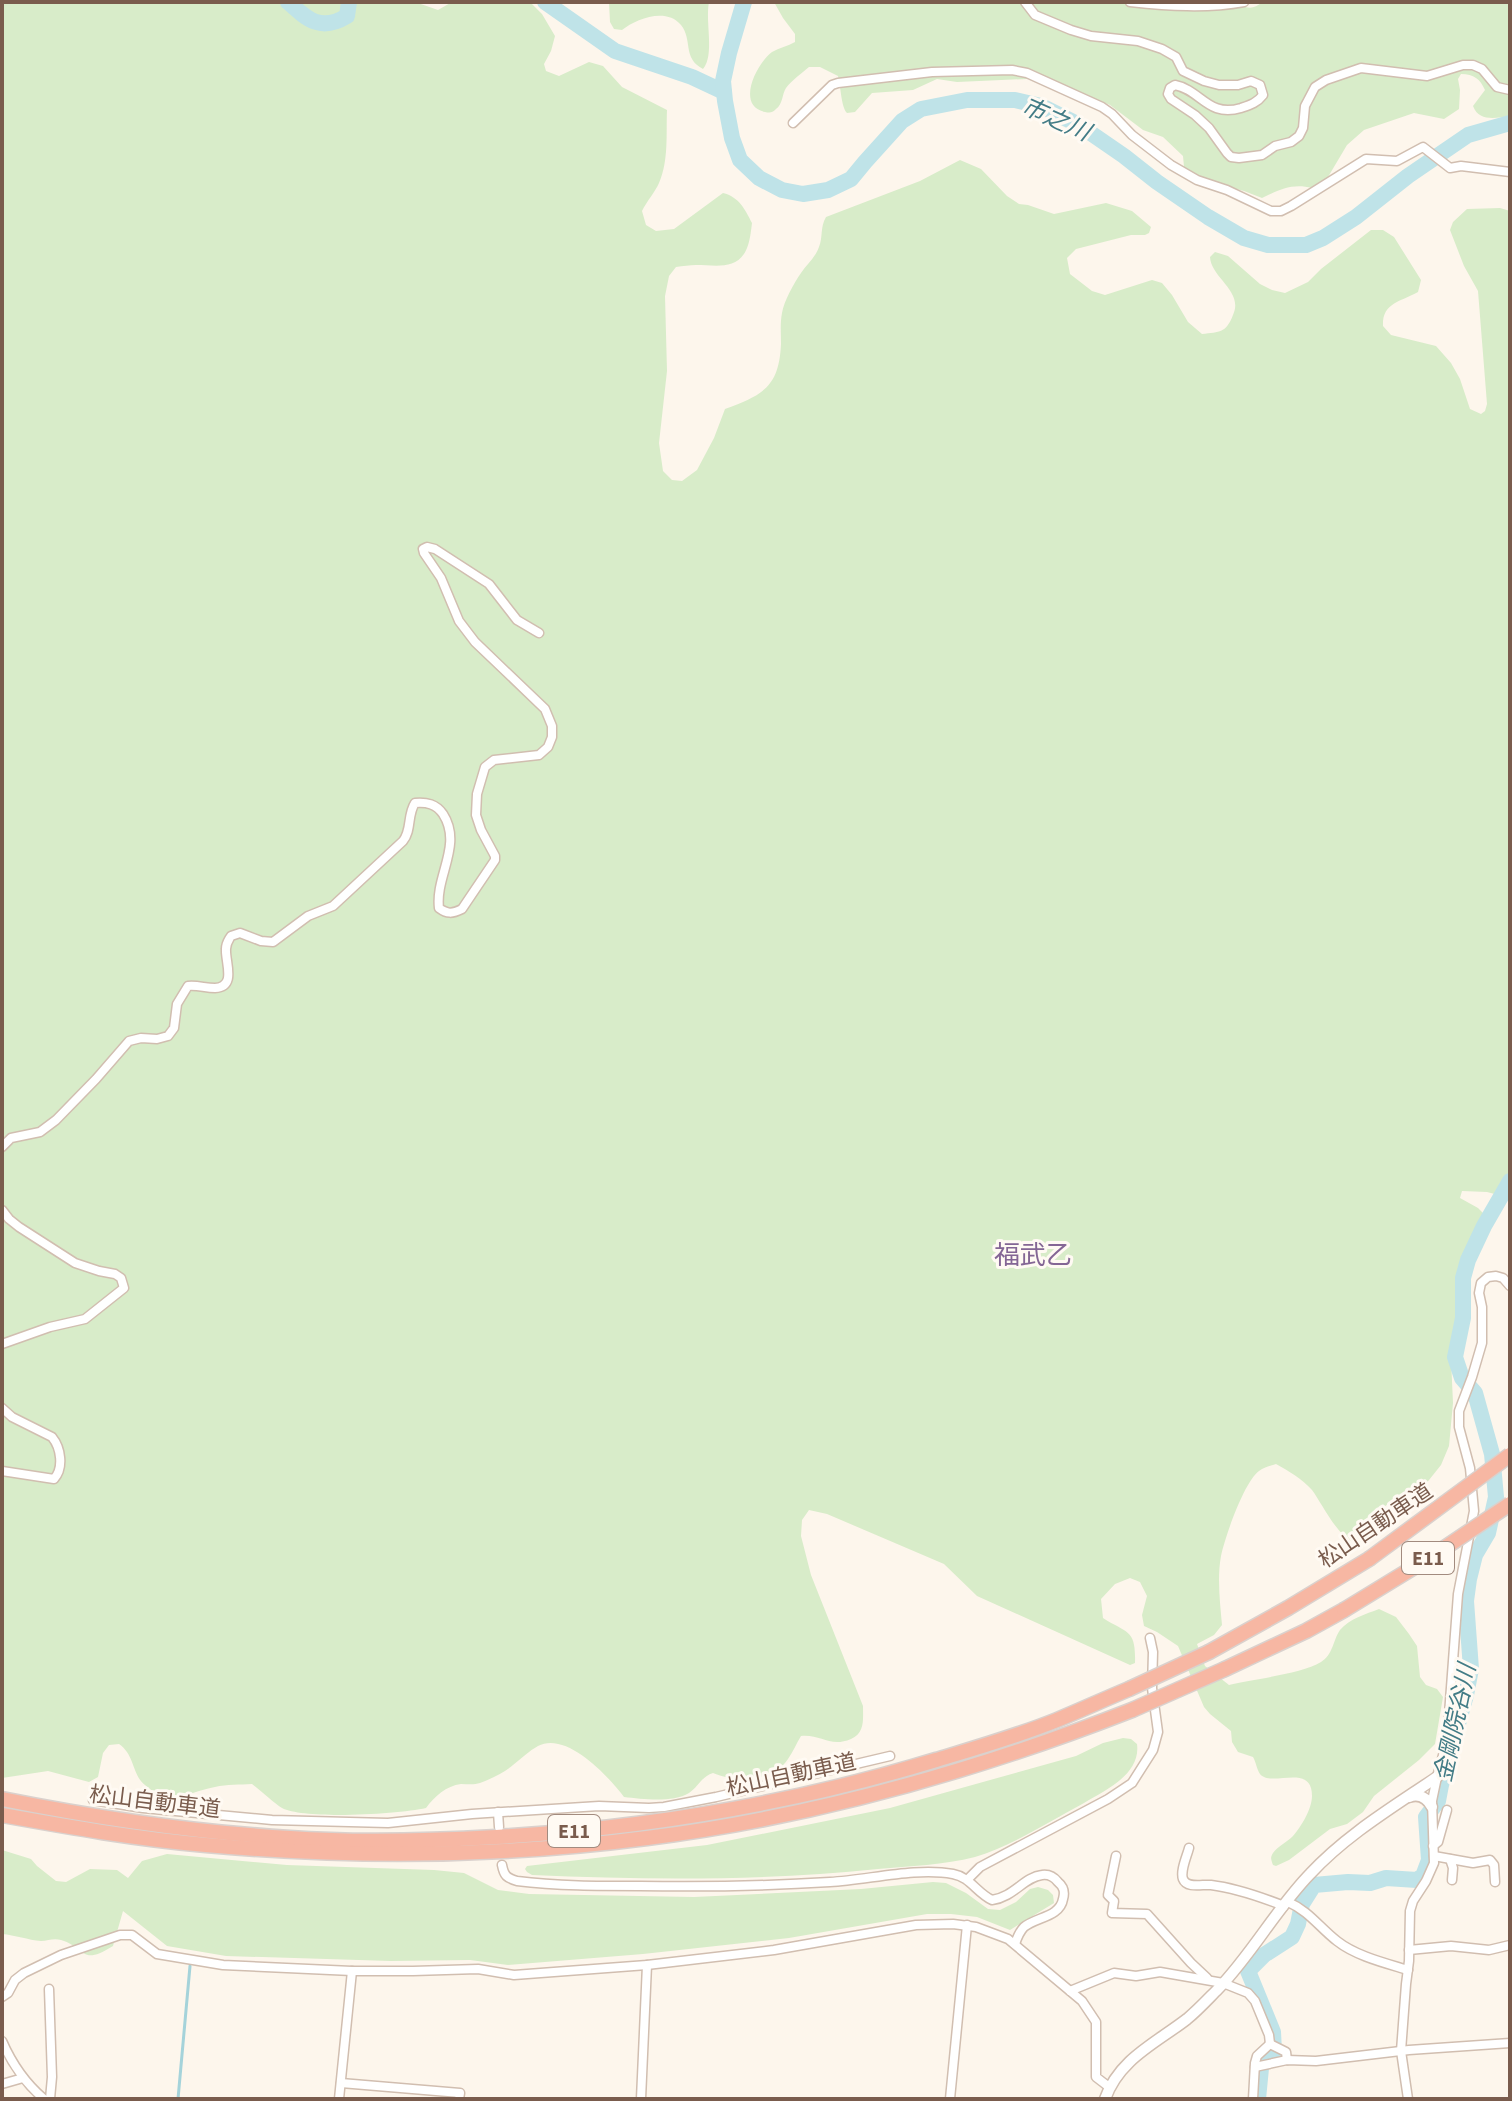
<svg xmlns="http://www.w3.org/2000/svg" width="1512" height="2101" font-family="'Source Sans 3','Noto Sans JP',sans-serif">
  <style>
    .green { fill: #d8ecc9 }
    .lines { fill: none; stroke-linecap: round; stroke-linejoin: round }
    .stream { stroke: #a5d3da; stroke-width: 3 }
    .river { stroke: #bfe3e8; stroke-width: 16 }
    .minor-casing { stroke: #d1beb0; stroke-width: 11 }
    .tertiary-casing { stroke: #d1beb0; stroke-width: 13 }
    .motorway-casing { stroke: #dad1cd; stroke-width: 17 }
    .minor { stroke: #fff; stroke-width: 8 }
    .tertiary { stroke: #fff; stroke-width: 10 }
    .motorway { stroke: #f7b7a3; stroke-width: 14 }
    .motorway-bridge-casing { stroke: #dad1cd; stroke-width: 17; stroke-linecap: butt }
    .motorway-bridge { stroke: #f7b7a3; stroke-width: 14 }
    .labels { text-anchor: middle; stroke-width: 6; stroke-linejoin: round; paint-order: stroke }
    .shield { fill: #fffaf3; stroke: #a28b7f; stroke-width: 2 }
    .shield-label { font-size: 20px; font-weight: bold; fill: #7a5c4d }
    .street-label { font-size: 22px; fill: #7a5c4d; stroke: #fffaf3 }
    .water-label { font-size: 24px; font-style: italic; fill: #437c86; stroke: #fffaf3 }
    .quarter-label { font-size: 26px; fill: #846695; stroke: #fffaf3 }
  </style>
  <rect width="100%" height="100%" fill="#fdf6ec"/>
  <g class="green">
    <path d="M2,2H415L438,10L452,2H530L542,14L555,36L551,51L544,64L546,71L559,76L589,62L603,66L622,87L667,110C666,133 669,160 659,183C655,192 647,201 642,211L646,225L656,231L674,229L723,193C739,197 745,209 752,223C751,231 750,241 747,248C738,271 715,265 696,265C690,265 683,266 676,267L669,276L665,296L667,371L659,443L663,471L672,480L682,481L697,470L714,438L725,409C762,395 779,388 781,344C781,334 780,323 782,313C784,301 794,283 801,273C807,264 815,258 819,247C823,237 820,227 826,217L920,181L960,160L981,169L1007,196L1019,204L1028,205L1054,214L1106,203L1132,211L1151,227L1149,233L1145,235H1131L1076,249L1067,258L1070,274L1092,291L1105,295L1152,280L1162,283L1172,295L1188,322L1202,334C1220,332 1226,333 1233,315C1244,291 1211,278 1210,257L1215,252L1228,256L1260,284L1272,290L1285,293L1308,282L1321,269L1371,230H1383L1394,237L1421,280L1418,292C1400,302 1382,303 1383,326L1391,335L1436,346L1451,363L1460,379L1470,409L1481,414L1485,411L1487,404L1478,291L1464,266L1450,230L1453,222L1467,209L1500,208L1510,211V1198L1487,1192L1462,1191L1460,1198L1478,1208L1491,1221L1487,1236L1475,1241L1468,1250L1457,1290L1459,1318L1451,1359L1453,1403L1449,1446L1441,1465L1425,1485L1393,1500L1379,1511L1374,1520V1533L1369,1543C1366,1543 1359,1544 1356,1543C1338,1538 1323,1505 1312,1490C1302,1479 1289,1471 1276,1464C1270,1466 1264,1467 1259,1471C1244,1482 1225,1537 1221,1556C1217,1578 1220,1603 1222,1625L1214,1635L1197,1644L1205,1666L1229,1685C1253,1679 1301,1674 1321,1662C1333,1655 1333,1640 1340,1630C1349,1619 1366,1614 1379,1609L1396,1617L1409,1634L1417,1646L1420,1677L1426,1685L1437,1689L1443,1697L1435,1744L1419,1760L1374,1796L1363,1812L1347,1824L1330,1829L1289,1860L1276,1866L1273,1865C1271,1859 1270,1858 1273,1853C1278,1846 1287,1842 1293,1836C1301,1827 1312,1809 1312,1796C1312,1762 1271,1788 1260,1774C1257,1770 1256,1762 1253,1757L1238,1752L1232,1742L1231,1731L1210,1714L1204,1707L1178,1646L1157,1632L1144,1626L1142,1615L1147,1596L1140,1582L1130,1578L1115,1584L1101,1599L1103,1618C1128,1634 1136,1629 1135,1663L1130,1665L977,1596L944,1564L827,1514L809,1510L802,1520L801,1536L811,1575L863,1706C863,1720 865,1733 851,1739C830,1748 821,1734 801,1736C796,1744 793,1752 788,1759C773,1782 736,1783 713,1773C701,1777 698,1787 689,1793C672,1803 643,1799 624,1797C609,1777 567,1731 538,1746C529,1751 522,1758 513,1765C505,1772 491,1779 480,1783C474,1785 468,1784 461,1784C446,1786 435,1796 426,1808C399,1814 305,1820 282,1808C275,1804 260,1790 252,1784C240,1785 227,1784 215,1787C189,1792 169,1807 145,1785C132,1775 135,1755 119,1744L109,1745L103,1753L98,1777L89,1782L48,1771L2,1778Z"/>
    <path d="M609,2H709C705,22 715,55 703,69C682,58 693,40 681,25C666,7 636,19 622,30L614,29L610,22Z"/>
    <path d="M774,2H1236C1245,9 1254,10 1262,2H1510V116C1496,118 1479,122 1473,106L1485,90C1480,79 1474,74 1461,74L1458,79L1460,90L1459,109L1444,119L1414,113L1364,130L1347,145L1328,177L1312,188C1292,183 1279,190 1262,198L1244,191L1210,182L1184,167L1183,156L1163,137L1143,130L1110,105L1048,78L957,82L937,79L913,90L872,93L855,112L847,113C841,107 841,87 838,76L820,67H809C802,73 792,80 786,88C782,94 783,104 776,109C772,113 770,113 765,112C735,106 757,63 772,52C779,48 788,46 795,42V34L783,18Z"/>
    <path d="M1123,1738L1131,1739L1137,1744C1141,1774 1106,1790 1084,1803C1050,1821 1012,1846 975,1857C944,1865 910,1866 878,1869C763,1881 648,1880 532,1875L527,1872L525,1869L527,1866L707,1845L890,1808L1076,1756L1103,1743Z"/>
    <path d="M2,1850L31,1859L37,1866L56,1881L66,1882L90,1869L117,1870L128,1878L142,1861L167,1854L287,1865L434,1870L464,1873L498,1890L529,1894L694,1897L861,1889L933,1882L946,1883L966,1893L988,1909L1000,1910L1016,1902L1030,1889L1038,1887L1048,1890L1053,1895L1054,1903L1010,1930L977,1917L951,1914H927L789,1938L643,1954L508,1965L470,1960L391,1961L226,1956L167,1946L123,1911L113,1946C80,1967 86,1947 61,1940C53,1938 48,1941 41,1941C28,1940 15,1935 2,1934Z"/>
  </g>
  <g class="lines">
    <path class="stream" d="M178,2099L190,1966"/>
    <g class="river">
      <path d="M288,2C308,20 321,32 347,16L349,2"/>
      <path d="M545,2L615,51L692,77L724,92"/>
      <path d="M744,2L729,53L723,81L725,101L732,138L740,160L759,178L782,190L803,194L828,190L851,179L865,162L902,121L921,109L967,100H1015L1041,106L1079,125L1124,156L1157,182L1208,217L1244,238L1268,245H1306L1323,238L1356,217L1408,176L1468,135L1510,123"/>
      <path d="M1258,2099L1262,2058L1274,2051L1273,2032L1248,1971L1264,1955L1292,1937L1298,1924L1302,1904L1314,1885L1348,1882L1370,1883L1386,1878L1417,1880L1423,1876L1429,1860L1426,1817L1438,1801L1441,1785L1466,1695L1471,1669L1466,1601L1469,1579L1475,1555L1488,1533L1496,1497L1492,1454L1475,1393L1462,1378L1455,1357L1463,1318V1278L1468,1260L1484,1226L1510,1181"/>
    </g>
    <defs>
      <g id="minor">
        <path d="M1025,2L1035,15L1071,30L1091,36L1138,41L1162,49L1176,57L1183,71L1204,81L1219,85H1238L1251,81L1260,85L1263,95C1257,103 1250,105 1241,108C1208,118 1201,90 1175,85L1170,88L1168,94L1171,99L1195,115L1209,128L1227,153L1231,157L1239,158L1262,155L1275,146L1291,142L1299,136L1303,128L1305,106L1315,87L1326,80L1361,68L1427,76L1463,65H1473L1482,69L1497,87L1510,90"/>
        <path d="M1130,2C1168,6 1206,9 1244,2"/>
        <path d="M793,123L832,85L838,83L932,72L1012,70L1027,73L1102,107L1112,114L1132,135L1171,165L1197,180L1227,190L1271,211H1281L1291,206L1366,159L1397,161L1423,147L1450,168L1461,166L1510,172"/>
        <path d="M2,1147L11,1138L40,1132L56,1120L96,1079L129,1041L141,1038L157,1039L168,1036L174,1028L177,1004L188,986C198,985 205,988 215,988C237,987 225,962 226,949C226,943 228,941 231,936L240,933L261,941L273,942L308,916L333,906L403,841C412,830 407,815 415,803C427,802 436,804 443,814C463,845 435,876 439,908C447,914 452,914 462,909L495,860V856L481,830L476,815L477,794L485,767L494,760L539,755L548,747L552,737V726L545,709L475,642L459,621L441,578L424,553L423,549L427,547L435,549L489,584L517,620L539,633"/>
        <path d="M2,1210L9,1219L19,1227L75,1263L99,1271L115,1274L121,1278L124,1288L85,1319L50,1327L2,1344"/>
        <path d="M2,1408L12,1417L52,1437C61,1448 64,1468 54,1479L2,1471"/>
        <path d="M93,1800L143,1808L272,1820L388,1823L472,1814L599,1806L649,1808L664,1807L716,1797L890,1756"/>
        <path d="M498,1812L499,1827"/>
        <path d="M1433,1846L1438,1842L1447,1810"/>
        <path d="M1189,1848C1187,1856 1180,1871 1183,1879C1187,1889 1203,1884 1211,1885C1236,1888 1261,1897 1284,1906"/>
        <path d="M1116,1856L1108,1895L1114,1901L1112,1913L1147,1914L1191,1963L1207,1978"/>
        <path d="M1434,1856L1473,1863L1490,1860L1494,1865L1495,1882"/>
        <path d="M1450,1859L1453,1868L1452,1880"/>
        <path d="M502,1865C504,1876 507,1878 517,1881C557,1886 599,1886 640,1886C703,1887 767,1886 830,1882C868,1880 916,1867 953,1874C970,1877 977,1893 992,1900C1014,1897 1024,1877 1042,1875C1049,1874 1054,1877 1058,1882C1064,1887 1065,1892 1063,1899C1060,1917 1036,1917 1024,1927C1020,1931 1017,1938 1015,1944"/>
        <path d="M968,1879L980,1867L1108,1799L1132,1783L1153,1750L1158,1732L1152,1688L1153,1652L1150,1638"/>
        <path d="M1288,1902C1309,1911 1319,1927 1337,1941C1356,1956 1385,1963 1408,1970"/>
        <path d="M1409,1950L1451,1946L1489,1950L1510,1945"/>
        <path d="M49,1989L52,2077L50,2099"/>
        <path d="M1070,1991L1114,1973L1136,1976L1160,1972L1223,1983L1248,1993L1255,2001L1269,2035L1270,2044"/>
        <path d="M2,1997L8,1993L15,1980L24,1973L61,1955L120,1935H132L157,1954L223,1965L352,1971H413L478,1969L514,1975L647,1965L774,1950L916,1925L953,1924L976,1927L1008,1939L1082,2001L1096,2022V2077L1109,2087"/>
        <path d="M2,2041C12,2064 25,2083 44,2099"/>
        <path d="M1270,2044L1286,2052L1287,2060"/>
        <path d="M1255,2067L1287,2060L1316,2061L1409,2050L1510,2043"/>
        <path d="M341,2083L460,2093L459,2099"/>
        <path d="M2,2084L23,2078"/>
        <path d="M339,2099L352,1971"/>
        <path d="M641,2099L647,1965"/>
        <path d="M950,2099L967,1925"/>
        <path d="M1253,2099L1255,2063L1257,2056L1270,2044"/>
        <path d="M1408,2099L1401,2051L1406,1984L1409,1961L1410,1911L1413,1901L1426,1881L1434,1863L1432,1801L1437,1777L1447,1741L1458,1594L1474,1511L1470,1468L1459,1427V1411L1472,1377L1482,1343V1307L1479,1293L1481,1283L1488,1277L1496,1276L1503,1278L1510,1286"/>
      </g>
      <g id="tertiary">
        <path d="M1409,1797C1419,1793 1427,1798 1432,1807"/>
        <path d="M1105,2099C1119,2059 1156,2043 1187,2019C1198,2010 1208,1999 1218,1989C1252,1954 1276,1909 1310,1874C1346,1835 1393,1807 1437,1777"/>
      </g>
      <g id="motorway">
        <path d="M1209,1652L1288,1608L1369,1559"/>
        <path d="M1225,1669L1306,1631L1344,1610"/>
        <path d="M2,1799C97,1818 193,1832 290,1838C358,1843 427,1841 496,1837C646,1828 792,1804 936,1760C976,1748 1018,1736 1057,1720C1081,1710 1105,1699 1129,1689"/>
        <path d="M2,1815C69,1827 137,1839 206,1845C352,1858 501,1857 647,1838C813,1817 976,1771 1132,1710"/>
      </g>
    </defs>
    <use href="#minor" class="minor-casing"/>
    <use href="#tertiary" class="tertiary-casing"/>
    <use href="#motorway" class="motorway-casing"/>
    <use href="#minor" class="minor"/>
    <use href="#tertiary" class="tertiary"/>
    <use href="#motorway" class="motorway"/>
    <defs>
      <g id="motorway-bridge">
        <path d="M1369,1559L1510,1455"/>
        <path d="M1344,1610L1434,1555L1510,1504"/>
        <path d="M1129,1689L1209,1652"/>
        <path d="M1132,1710L1225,1669"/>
      </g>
    </defs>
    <use href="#motorway-bridge" class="motorway-bridge-casing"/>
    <use href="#motorway-bridge" class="motorway-bridge"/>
  </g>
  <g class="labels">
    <g class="shield">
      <rect x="1402" y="1542" width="52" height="32" rx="6"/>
      <rect x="548" y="1815" width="52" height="32" rx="6"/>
    </g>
    <g class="shield-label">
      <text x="1428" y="1565">E11</text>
      <text x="574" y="1838">E11</text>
    </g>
    <g class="street-label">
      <text transform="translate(1375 1525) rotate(-34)" y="8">松山自動車道</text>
      <text transform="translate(791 1774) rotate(-12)" y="8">松山自動車道</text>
      <text transform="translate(155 1801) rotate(7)" y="8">松山自動車道</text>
    </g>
    <g class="water-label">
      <text transform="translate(1056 119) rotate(24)" y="8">市之川</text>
      <text transform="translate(1455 1723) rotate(-78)" y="8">金剛院谷川</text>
    </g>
    <g class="quarter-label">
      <text x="1033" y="1264">福武乙</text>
    </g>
  </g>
  <rect width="1512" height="2101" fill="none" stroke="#7a5c4d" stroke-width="8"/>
</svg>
